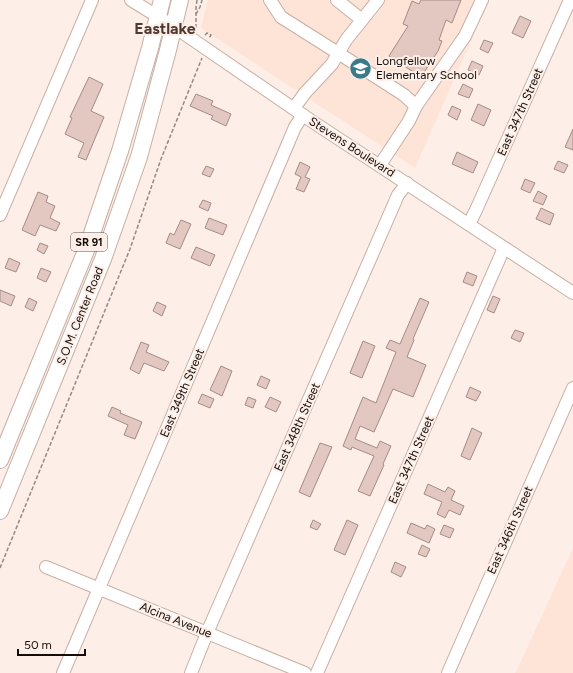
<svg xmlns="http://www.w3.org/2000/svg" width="573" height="673" font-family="Figtree,sans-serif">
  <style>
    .built { fill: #fee4d7 }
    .building { fill: #e3c8c2; stroke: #a58b86 }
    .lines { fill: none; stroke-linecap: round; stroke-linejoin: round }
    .minor-casing { stroke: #c8afa4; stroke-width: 14 }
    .major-casing { stroke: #c8afa4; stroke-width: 18 }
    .path { stroke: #968a84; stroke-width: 1.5; stroke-dasharray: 4 2; stroke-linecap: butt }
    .minor { stroke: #fff; stroke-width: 12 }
    .major { stroke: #fff; stroke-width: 16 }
    .labels { text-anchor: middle; stroke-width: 4; stroke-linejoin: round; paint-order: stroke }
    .shield { fill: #fdeee7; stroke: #5b504c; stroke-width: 1 }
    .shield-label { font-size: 11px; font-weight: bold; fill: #150d09 }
    .poi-label { font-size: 12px; fill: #150d09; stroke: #fdeee7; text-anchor: start }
    .street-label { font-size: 12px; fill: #150d09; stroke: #fdeee7 }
    .district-label { font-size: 16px; font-weight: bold; fill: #4e3a31; stroke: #fdeee7 }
  </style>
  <rect width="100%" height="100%" fill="#fdeee7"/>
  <g class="built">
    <path d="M208,0H489L415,168L201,28Z"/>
    <path d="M573,548V673H515L517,670Z"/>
  </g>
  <g class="building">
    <path d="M421,0H461L452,23L446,20L439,40L442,41L438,51L421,77L389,56L408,26L403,24L412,1L419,4Z"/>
    <path d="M520,16L531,21L523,38L512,33Z"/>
    <path d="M484,40L493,43L488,53L480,49Z"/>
    <path d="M472,61L483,66L479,75L468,70Z"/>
    <path d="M89,77L103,84L91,111L104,117L86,160L78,157L84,143L65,134L72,118L70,117Z"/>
    <path d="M463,84L473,89L469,98L458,94Z"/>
    <path d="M196,94L213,101L211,105L231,114L226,126L211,119L213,116L190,106Z"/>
    <path d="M478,104L491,110L484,126L471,120Z"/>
    <path d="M452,106L461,110L457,120L448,115Z"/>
    <path d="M573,129V150L565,147Z"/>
    <path d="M457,152L478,162L473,173L452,164Z"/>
    <path d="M558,161L568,165L564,173L554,169Z"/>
    <path d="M300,162L310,167L305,177L310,179L304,192L296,189L301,177L295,174Z"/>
    <path d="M206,166L214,169L210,177L202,174Z"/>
    <path d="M525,179L535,183L530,193L521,189Z"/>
    <path d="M538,191L547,196L543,205L533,201Z"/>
    <path d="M38,192L48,196L46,202L55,206L50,218L60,223L56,231L40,225L35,236L22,230Z"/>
    <path d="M203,200L211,203L208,211L199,207Z"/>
    <path d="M541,208L554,214L550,225L536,219Z"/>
    <path d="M209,218L227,225L223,235L205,228Z"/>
    <path d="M181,220L191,224L180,249L166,243L170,233L174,235Z"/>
    <path d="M40,243L48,246L44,254L37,250Z"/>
    <path d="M196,247L215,255L210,266L191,258Z"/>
    <path d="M9,258L20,263L16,272L5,268Z"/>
    <path d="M41,268L51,272L46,282L37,278Z"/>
    <path d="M467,272L477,276L473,286L463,282Z"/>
    <path d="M0,290L15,296L11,306L0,301Z"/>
    <path d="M493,296L500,299L494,313L487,310Z"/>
    <path d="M29,298L37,302L33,311L25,307Z"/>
    <path d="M420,298L429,302L413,339L414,340L407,357L426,365L413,397L393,389L374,432L360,426L355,439L377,448L380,441L391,446L383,464L384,465L370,496L358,491L374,456L352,447L351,450L343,446L363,397L376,403L396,352L386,348L390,340L400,344Z"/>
    <path d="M157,302L166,306L162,316L153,311Z"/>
    <path d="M515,330L524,333L520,342L511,338Z"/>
    <path d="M363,341L375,346L362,378L350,373Z"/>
    <path d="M141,342L149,345L146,352L169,362L164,371L144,363L139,374L130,369Z"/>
    <path d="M221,366L232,371L222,396L210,390Z"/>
    <path d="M261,376L270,380L266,389L257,385Z"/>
    <path d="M470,387L481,392L476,401L466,397Z"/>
    <path d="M202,394L214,399L210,408L198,403Z"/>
    <path d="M248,397L256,400L253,408L245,405Z"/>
    <path d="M270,397L281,402L276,412L265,407Z"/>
    <path d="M112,407L121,411L120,413L142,422L135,439L124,435L128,425L108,416Z"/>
    <path d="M472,428L482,433L470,460L461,456Z"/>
    <path d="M320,443L332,447L310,497L299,492Z"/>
    <path d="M428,484L445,492L448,487L455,491L451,500L464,506L460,515L449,510L445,518L437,514L442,502L424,494Z"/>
    <path d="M313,520L321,524L317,530L310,527Z"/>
    <path d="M347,520L358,525L345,555L334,550Z"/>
    <path d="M411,523L425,529L427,525L435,529L429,543L407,533Z"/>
    <path d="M444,525L454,529L450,538L440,534Z"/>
    <path d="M422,545L430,549L426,557L418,554Z"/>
    <path d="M395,562L406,567L401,577L391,572Z"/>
  </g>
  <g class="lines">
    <defs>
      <g id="minor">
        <path d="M131,0L173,26L313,122L573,293"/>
        <path d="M270,0L281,17L387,84L404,95L416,106"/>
        <path d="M337,0L362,20"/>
        <path d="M294,108L305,93L332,64L346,40L378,0"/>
        <path d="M380,165L409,121L416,106L465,36L482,0"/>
        <path d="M0,215L92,0"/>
        <path d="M469,224L476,210L570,0"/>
        <path d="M46,567L305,673"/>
        <path d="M63,673L295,127L303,115"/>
        <path d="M191,673L207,633L398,195L407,183"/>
        <path d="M317,673L504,248"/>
        <path d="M448,673L573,388"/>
      </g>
      <g id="major">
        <path d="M0,460L87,248L120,151L150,48L162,0"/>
        <path d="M0,511L103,259L139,157L168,50L180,0"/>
      </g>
    </defs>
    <use href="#minor" class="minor-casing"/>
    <use href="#major" class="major-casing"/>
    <g class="path">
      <path d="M197,0L196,7V28L197,29"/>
      <path d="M196,14L200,7L202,0"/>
      <path d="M205,35L207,33L211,35L209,38"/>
      <path d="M0,568L130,249L161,159L202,58"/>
    </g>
    <use href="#minor" class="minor"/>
    <use href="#major" class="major"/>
  </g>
  <defs>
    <symbol id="school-disc" viewBox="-11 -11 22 22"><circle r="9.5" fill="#387b8c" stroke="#fdeee7"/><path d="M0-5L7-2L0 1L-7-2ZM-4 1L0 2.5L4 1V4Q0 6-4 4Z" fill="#fff"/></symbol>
  </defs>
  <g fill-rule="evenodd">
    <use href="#school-disc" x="348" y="56" width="25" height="25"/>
  </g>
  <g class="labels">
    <rect class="shield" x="71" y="233" width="36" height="18" rx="3"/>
    <g class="shield-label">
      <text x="89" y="246">SR 91</text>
    </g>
    <g class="poi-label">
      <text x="376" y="65">Longfellow<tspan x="376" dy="14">Elementary School</tspan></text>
    </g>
    <g class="street-label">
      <text transform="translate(520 112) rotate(-66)" y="4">East 347th Street</text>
      <text transform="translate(352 147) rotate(33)" y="4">Stevens Boulevard</text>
      <text transform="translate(80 316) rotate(-68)" y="4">S.O.M. Center Road</text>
      <text transform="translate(182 393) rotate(-67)" y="4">East 349th Street</text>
      <text transform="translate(297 427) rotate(-66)" y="4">East 348th Street</text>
      <text transform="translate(411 460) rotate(-66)" y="4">East 347th Street</text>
      <text transform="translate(510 530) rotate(-66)" y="4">East 346th Street</text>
      <text transform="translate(176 620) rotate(22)" y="4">Alcina Avenue</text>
    </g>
    <g class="district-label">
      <text x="165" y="34">Eastlake</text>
    </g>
  </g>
  <path d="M18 649v6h67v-6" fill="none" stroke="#150d09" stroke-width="2"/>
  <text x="24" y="649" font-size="12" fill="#150d09" stroke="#fdeee7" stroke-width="3" paint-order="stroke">50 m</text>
</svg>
